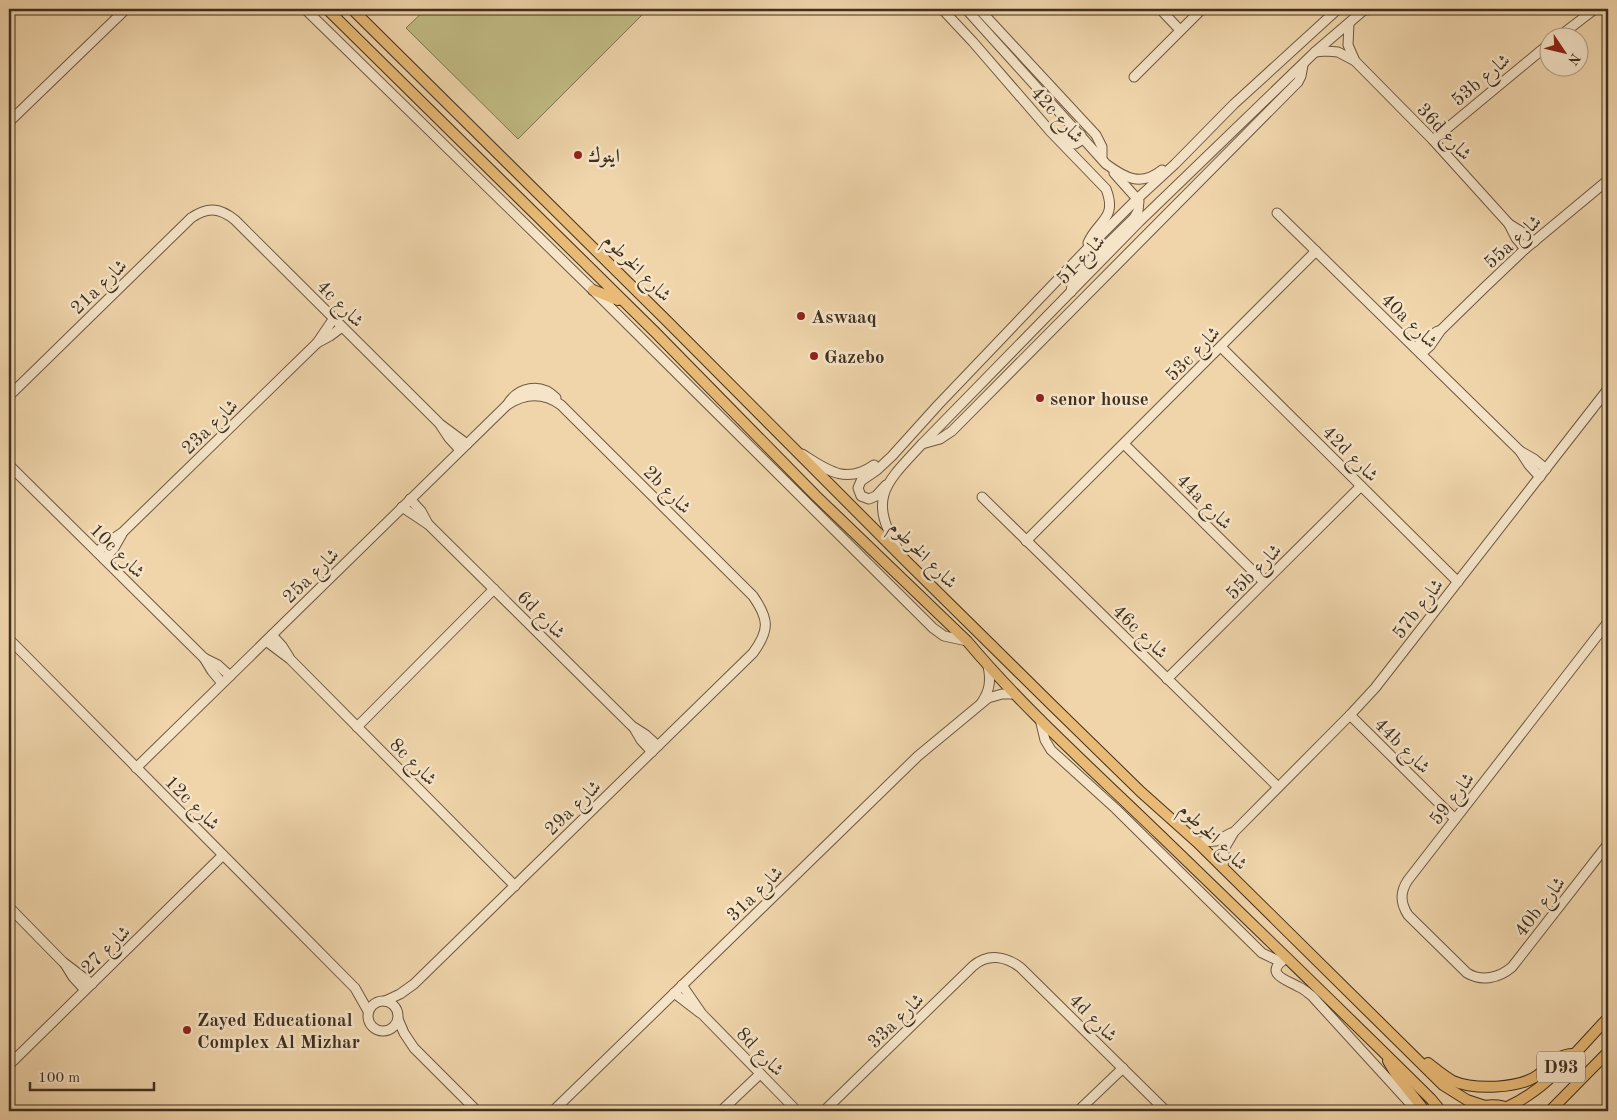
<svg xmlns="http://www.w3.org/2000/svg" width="1617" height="1120" font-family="'Old Standard TT',Amiri,serif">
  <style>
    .green { fill: #c1bb83; stroke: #807551 }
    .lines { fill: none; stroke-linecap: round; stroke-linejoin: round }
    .minor-casing { stroke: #6c5842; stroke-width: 11 }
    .major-casing { stroke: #402f1f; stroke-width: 12 }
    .minor { stroke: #f5e4c8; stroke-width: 9 }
    .major { stroke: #e8ba76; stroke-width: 10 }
    .poi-dot { fill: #8f2418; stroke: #f5e4c8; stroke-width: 2 }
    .labels { text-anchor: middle; stroke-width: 5; stroke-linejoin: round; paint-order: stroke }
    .shield { fill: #f5e4c8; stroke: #766552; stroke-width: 1 }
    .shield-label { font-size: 18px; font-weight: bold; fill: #402f1f }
    .street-label { font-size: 19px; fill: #402f1f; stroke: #f5e4c8 }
    .poi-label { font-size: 19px; font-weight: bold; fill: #402f1f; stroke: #f5e4c8; text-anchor: start }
  </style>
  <rect width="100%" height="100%" fill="#f0d5ab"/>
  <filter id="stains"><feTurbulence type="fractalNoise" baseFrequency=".004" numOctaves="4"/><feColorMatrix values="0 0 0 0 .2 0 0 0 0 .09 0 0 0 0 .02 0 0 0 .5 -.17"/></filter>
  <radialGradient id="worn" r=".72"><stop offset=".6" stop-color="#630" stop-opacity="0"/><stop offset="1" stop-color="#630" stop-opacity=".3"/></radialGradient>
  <path class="green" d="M426,9H648L518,139L406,28Z"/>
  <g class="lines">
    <defs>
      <g id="minor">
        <path d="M305,9L600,297L933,628L944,636L967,641"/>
        <path d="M942,9L973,42L1050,131L1106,189C1118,219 1097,221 1088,243"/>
        <path d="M966,9L1106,164C1125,178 1141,187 1162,170"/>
        <path d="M979,9L1096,135L1102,147V159"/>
        <path d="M1160,9L1180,30"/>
        <path d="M1364,10L1378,9"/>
        <path d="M1349,23L1348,45L1355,61"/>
        <path d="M1557,38L1595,9"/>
        <path d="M1315,52L1326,51L1338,52L1355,61L1433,140L1509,224L1516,238L1525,249"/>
        <path d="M1134,77L1202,9"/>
        <path d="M9,122L126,9"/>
        <path d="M1063,138L1068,143L1075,144L1080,141L1081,135"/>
        <path d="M1433,140L1550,43"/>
        <path d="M1277,213L1520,451L1529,465L1540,477"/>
        <path d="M1509,224L1522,232L1534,242"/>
        <path d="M1071,292L1072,285L1078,273L1134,218L1138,211L1139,201L1114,173"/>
        <path d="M317,343L330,336L342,327"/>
        <path d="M1221,347L1458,582"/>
        <path d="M1415,348L1426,338L1438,331"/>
        <path d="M1421,354L1430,346L1441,330L1484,288L1525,249L1608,180"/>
        <path d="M9,396L191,218C207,207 219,207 235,220L440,424L467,444"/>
        <path d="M441,426L449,438L460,450"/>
        <path d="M922,444L940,439L952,431L1298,82L1301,76L1303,65"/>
        <path d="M1124,444L1264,582"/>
        <path d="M1520,451L1534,459L1546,469"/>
        <path d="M802,454C827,470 846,485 874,465"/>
        <path d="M9,465L204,658L212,671L222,683"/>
        <path d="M886,485L876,496L869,499L861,496L858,488L861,481L877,470L892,456L938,405L1087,249L1137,199L1175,164L1234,104L1338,9"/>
        <path d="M982,497L1278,787"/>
        <path d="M410,499L421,511L428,524"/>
        <path d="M402,507L429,525L632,726L646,735L658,746"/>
        <path d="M1026,541L1316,251"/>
        <path d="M898,549C867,497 886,483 922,444L1140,221L1315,52L1365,9"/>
        <path d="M97,552L110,541L123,532L317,343L334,318"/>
        <path d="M104,559L114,548L122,534"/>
        <path d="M1608,622L1408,880C1400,892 1400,902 1408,915L1467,973C1482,982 1499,978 1512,967L1608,844"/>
        <path d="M272,635L282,646L289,657"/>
        <path d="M9,639L355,988L368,1011"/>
        <path d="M266,641L290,659L515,886"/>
        <path d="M204,658L218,665L230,676"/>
        <path d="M1167,679L1361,486"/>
        <path d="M982,702C990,690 991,680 988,666"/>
        <path d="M1350,715L1455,819"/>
        <path d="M1040,719L1045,740L1051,750L1116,809L1262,953L1281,962"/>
        <path d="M357,727L494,589"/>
        <path d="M634,728L641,740L652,752"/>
        <path d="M136,768L507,405C518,387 540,382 556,398"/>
        <path d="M1197,842L1216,841L1231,833"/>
        <path d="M1223,868L1224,849L1234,832L1350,715L1375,688L1608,389"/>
        <path d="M9,907L63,962L92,984"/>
        <path d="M1285,959C1263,974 1287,980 1299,987C1304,989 1308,993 1312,996L1417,1111"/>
        <path d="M65,964L73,977L85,990"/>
        <path d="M682,985L702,1014L797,1111"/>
        <path d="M674,993L700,1013"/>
        <circle cx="383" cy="1016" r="15"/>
        <path d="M385,1001L400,994L414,984L753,653C770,630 769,619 753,596L561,405C543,392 525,393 507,405"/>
        <path d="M398,1019L404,1033L414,1048L477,1111"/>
        <path d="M9,1065L223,855"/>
        <path d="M553,1111L918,756L988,698L1002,694H1015"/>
        <path d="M721,1111L760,1074"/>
        <path d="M824,1111L973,966C988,953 1006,956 1021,968L1166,1111"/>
        <path d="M1078,1111L1123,1068"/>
      </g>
      <g id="major">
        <path d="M327,9L655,332L816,496L967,641C1025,710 1094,771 1159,834C1250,922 1341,1010 1431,1099L1441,1111"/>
        <path d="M352,9L667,321L905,560L1054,707L1141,792L1197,842L1443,1085L1467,1100L1485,1106"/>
        <path d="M593,290L618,300"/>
        <path d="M1388,1061L1397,1076L1425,1111"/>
        <path d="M1428,1063C1436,1069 1444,1076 1453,1081C1474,1090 1519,1089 1538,1075C1551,1066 1557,1054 1573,1054"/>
        <path d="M1507,1107C1547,1090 1578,1049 1608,1018"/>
        <path d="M1472,1111C1484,1104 1499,1103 1512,1110"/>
        <path d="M1550,1111L1608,1052"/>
      </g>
    </defs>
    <use href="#minor" class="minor-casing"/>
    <use href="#major" class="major-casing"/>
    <use href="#minor" class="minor"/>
    <use href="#major" class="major"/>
  </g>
  <g class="poi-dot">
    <circle cx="578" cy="155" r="5"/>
    <circle cx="801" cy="316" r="5"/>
    <circle cx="814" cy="356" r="5"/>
    <circle cx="1040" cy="398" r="5"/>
    <circle cx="187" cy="1030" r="5"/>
  </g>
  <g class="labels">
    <rect class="shield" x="1537" y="1051.5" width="48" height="31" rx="4"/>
    <g class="shield-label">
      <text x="1561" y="1073">D93</text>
    </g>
    <g class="street-label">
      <text transform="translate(1480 79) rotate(-40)" y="7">53b شارع</text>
      <text transform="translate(1058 114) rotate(48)" y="7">42c شارع</text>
      <text transform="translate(1445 131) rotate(47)" y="7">36d شارع</text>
      <text transform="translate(1512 241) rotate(-42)" y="7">55a شارع</text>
      <text transform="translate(1080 259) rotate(-46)" y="7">شارع 51</text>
      <text transform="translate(638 267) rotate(45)" y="7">شارع الخرطوم</text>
      <text transform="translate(98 286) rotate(-44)" y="7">21a شارع</text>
      <text transform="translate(341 303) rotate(45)" y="7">4c شارع</text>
      <text transform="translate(1410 320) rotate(44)" y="7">40a شارع</text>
      <text transform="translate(1192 353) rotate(-45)" y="7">53c شارع</text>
      <text transform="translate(209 426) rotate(-44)" y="7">23a شارع</text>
      <text transform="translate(1351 453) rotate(45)" y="7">42d شارع</text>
      <text transform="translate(668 489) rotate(45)" y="7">2b شارع</text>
      <text transform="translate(1205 501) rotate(45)" y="7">44a شارع</text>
      <text transform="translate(118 550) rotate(45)" y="7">10c شارع</text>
      <text transform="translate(924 554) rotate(45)" y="7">شارع الخرطوم</text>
      <text transform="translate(1253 571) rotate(-45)" y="7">55b شارع</text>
      <text transform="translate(310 575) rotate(-44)" y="7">25a شارع</text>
      <text transform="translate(1417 608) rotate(-52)" y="7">57b شارع</text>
      <text transform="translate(542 614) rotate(45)" y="7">6d شارع</text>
      <text transform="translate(1141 631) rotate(44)" y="7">46c شارع</text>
      <text transform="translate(1403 745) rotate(45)" y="7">44b شارع</text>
      <text transform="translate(414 761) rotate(45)" y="7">8c شارع</text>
      <text transform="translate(1451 798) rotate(-52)" y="7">شارع 59</text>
      <text transform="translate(193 802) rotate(45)" y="7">12c شارع</text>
      <text transform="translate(572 807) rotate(-44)" y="7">29a شارع</text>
      <text transform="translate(1214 836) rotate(44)" y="7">شارع الخرطوم</text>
      <text transform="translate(754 893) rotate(-44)" y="7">31a شارع</text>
      <text transform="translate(1539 906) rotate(-52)" y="7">40b شارع</text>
      <text transform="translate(105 949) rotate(-44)" y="7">شارع 27</text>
      <text transform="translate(1094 1017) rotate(45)" y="7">4d شارع</text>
      <text transform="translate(895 1020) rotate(-44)" y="7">33a شارع</text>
      <text transform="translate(761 1051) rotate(46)" y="7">8d شارع</text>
    </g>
    <g class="poi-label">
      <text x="588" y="162">اينوك</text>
      <text x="811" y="323">Aswaaq</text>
      <text x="824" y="363">Gazebo</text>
      <text x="1050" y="405">senor house</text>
      <text x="197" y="1026">Zayed Educational<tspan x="197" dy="22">Complex Al Mizhar</tspan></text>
    </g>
  </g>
  <rect width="1617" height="1120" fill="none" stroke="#f0d5ab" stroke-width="30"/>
  <rect x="10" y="10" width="1597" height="1100" fill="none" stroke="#402f1f" stroke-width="2.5"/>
  <rect x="15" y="15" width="1587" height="1090" fill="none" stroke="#402f1f"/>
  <g transform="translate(1564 52) rotate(125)"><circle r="24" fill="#f5e4c8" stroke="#ad9c84"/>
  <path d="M0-4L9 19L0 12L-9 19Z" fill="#8f2418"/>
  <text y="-8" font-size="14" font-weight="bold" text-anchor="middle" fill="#402f1f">N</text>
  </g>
  <path d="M30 1082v8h124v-8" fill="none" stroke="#402f1f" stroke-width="2.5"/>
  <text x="38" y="1082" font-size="15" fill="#402f1f" stroke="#f5e4c8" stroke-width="4" paint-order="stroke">100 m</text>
  <rect width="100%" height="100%" filter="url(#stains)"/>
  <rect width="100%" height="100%" fill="url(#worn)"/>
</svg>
